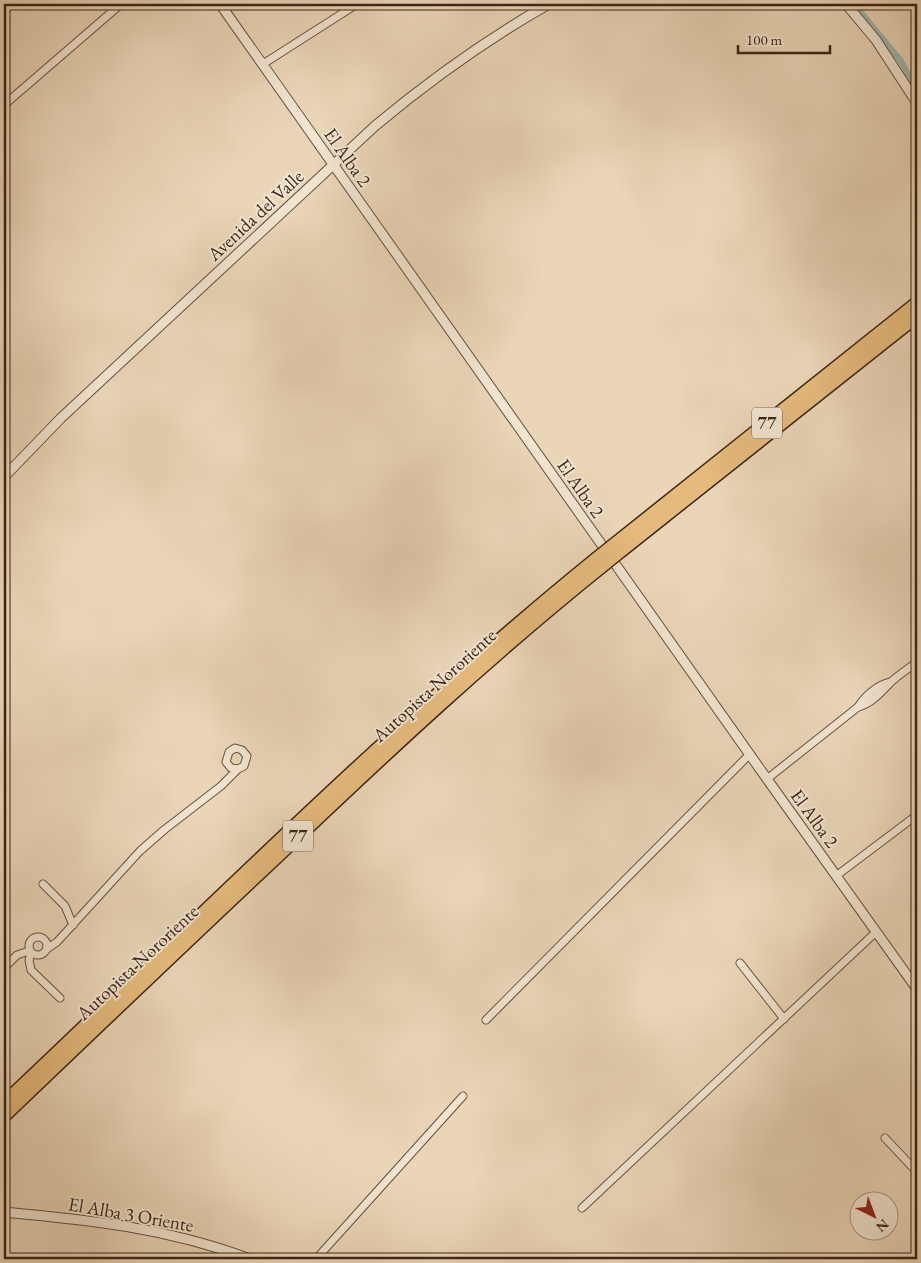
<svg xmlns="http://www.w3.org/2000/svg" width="921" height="1263" font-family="'EB Garamond',serif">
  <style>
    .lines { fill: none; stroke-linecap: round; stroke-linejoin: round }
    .canal { stroke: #98b9af; stroke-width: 6 }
    .minor-casing { stroke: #67503e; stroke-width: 9 }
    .tertiary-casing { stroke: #67503e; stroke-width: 11 }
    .motorway-casing { stroke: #3b2415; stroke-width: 15 }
    .minor { stroke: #f1e4d0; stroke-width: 7 }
    .tertiary { stroke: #f1e4d0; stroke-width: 9 }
    .motorway { stroke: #e5ba7c; stroke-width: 12 }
    .motorway-bridge-casing { stroke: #3b2415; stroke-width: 15; stroke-linecap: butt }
    .motorway-bridge { stroke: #e5ba7c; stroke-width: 12 }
    .labels { text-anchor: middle; stroke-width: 4; stroke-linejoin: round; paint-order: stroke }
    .shield { fill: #f1e4d0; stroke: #725e4d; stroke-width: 1 }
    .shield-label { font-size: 18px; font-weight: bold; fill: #3b2415 }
    .street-label { font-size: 19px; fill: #3b2415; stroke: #f1e4d0 }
  </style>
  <rect width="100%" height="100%" fill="#ead5b7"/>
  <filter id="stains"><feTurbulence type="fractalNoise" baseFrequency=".004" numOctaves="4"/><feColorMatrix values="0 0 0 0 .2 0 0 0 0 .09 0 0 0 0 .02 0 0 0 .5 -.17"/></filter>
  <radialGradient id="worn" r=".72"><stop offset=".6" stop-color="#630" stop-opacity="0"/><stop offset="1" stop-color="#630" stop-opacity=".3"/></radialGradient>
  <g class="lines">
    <g class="canal">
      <path d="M854,4L901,61L917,90"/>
      <path d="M161,1259L197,1257L219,1259"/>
    </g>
    <defs>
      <g id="minor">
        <path d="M263,64L357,4"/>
        <path d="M4,105L121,4"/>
        <path d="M858,707C864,697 878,684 891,682"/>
        <path d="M767,779L858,707C873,703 882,691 892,681C900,674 909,668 917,662"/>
        <path d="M836,876L917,815"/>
        <path d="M43,884L65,906L73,925"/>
        <circle cx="38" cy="946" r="9"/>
        <path d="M48,948L57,942L140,851L164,830L221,786L238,769L244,766L247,756L242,750L235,748L229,752L226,762L231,768L238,769"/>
        <path d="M31,953L29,960L31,970L60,998"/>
        <path d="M740,963L784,1019"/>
        <path d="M4,968L17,955L29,951"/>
        <path d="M486,1020L750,754"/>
        <path d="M885,1138L917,1172"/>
        <path d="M4,1172V1212"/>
        <path d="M582,1208L876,932"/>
        <path d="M316,1259L463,1096"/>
      </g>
      <g id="tertiary">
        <path d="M220,4L767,779L917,989"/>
        <path d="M846,4L876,40L917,103"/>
        <path d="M4,477L61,418L375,126C430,80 487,39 549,4"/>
        <path d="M4,1212C90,1220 168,1228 250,1259"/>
      </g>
      <g id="motorway">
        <path d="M616,543L917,303"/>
        <path d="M622,550L917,316"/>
        <path d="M4,1103C199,919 388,728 596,559"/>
        <path d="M4,1116C96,1028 189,939 282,852C386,753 489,657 601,567"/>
      </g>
    </defs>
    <use href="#minor" class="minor-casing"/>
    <use href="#tertiary" class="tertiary-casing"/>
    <use href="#motorway" class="motorway-casing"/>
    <use href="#minor" class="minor"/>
    <use href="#tertiary" class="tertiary"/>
    <use href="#motorway" class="motorway"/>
    <defs>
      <g id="motorway-bridge">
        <path d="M596,559L616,543"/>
        <path d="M601,567L622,550"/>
      </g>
    </defs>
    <use href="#motorway-bridge" class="motorway-bridge-casing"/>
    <use href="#motorway-bridge" class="motorway-bridge"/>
  </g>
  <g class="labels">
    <g class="shield">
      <rect x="752" y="407.5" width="30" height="31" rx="4"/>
      <rect x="283" y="820.5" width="30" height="31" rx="4"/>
    </g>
    <g class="shield-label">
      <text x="767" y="429">77</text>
      <text x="298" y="842">77</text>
    </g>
    <g class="street-label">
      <text transform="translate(348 157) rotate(55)" y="7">El Alba 2</text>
      <text transform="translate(255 215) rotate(-43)" y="7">Avenida del Valle</text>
      <text transform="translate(581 488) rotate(55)" y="7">El Alba 2</text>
      <text transform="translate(434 685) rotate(-42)" y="7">Autopista Nororiente</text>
      <text transform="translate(815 818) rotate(54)" y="7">El Alba 2</text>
      <text transform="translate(137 962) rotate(-43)" y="7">Autopista Nororiente</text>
      <text transform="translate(131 1214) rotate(10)" y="7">El Alba 3 Oriente</text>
    </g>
  </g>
  <rect width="921" height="1263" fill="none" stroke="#ead5b7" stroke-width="20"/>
  <rect x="5" y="5" width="911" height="1253" fill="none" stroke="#3b2415" stroke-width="2.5"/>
  <rect x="10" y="10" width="901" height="1243" fill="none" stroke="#3b2415"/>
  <g transform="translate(874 1216) rotate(138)"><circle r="24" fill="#f1e4d0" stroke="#a89785"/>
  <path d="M0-4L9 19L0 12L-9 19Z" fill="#8f2418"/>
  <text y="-8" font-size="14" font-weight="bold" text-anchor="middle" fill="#3b2415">N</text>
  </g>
  <path d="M738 45v8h92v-8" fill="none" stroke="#3b2415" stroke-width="2.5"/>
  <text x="746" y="45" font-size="15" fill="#3b2415" stroke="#f1e4d0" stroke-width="4" paint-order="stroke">100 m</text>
  <rect width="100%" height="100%" filter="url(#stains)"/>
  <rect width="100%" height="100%" fill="url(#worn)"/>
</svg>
